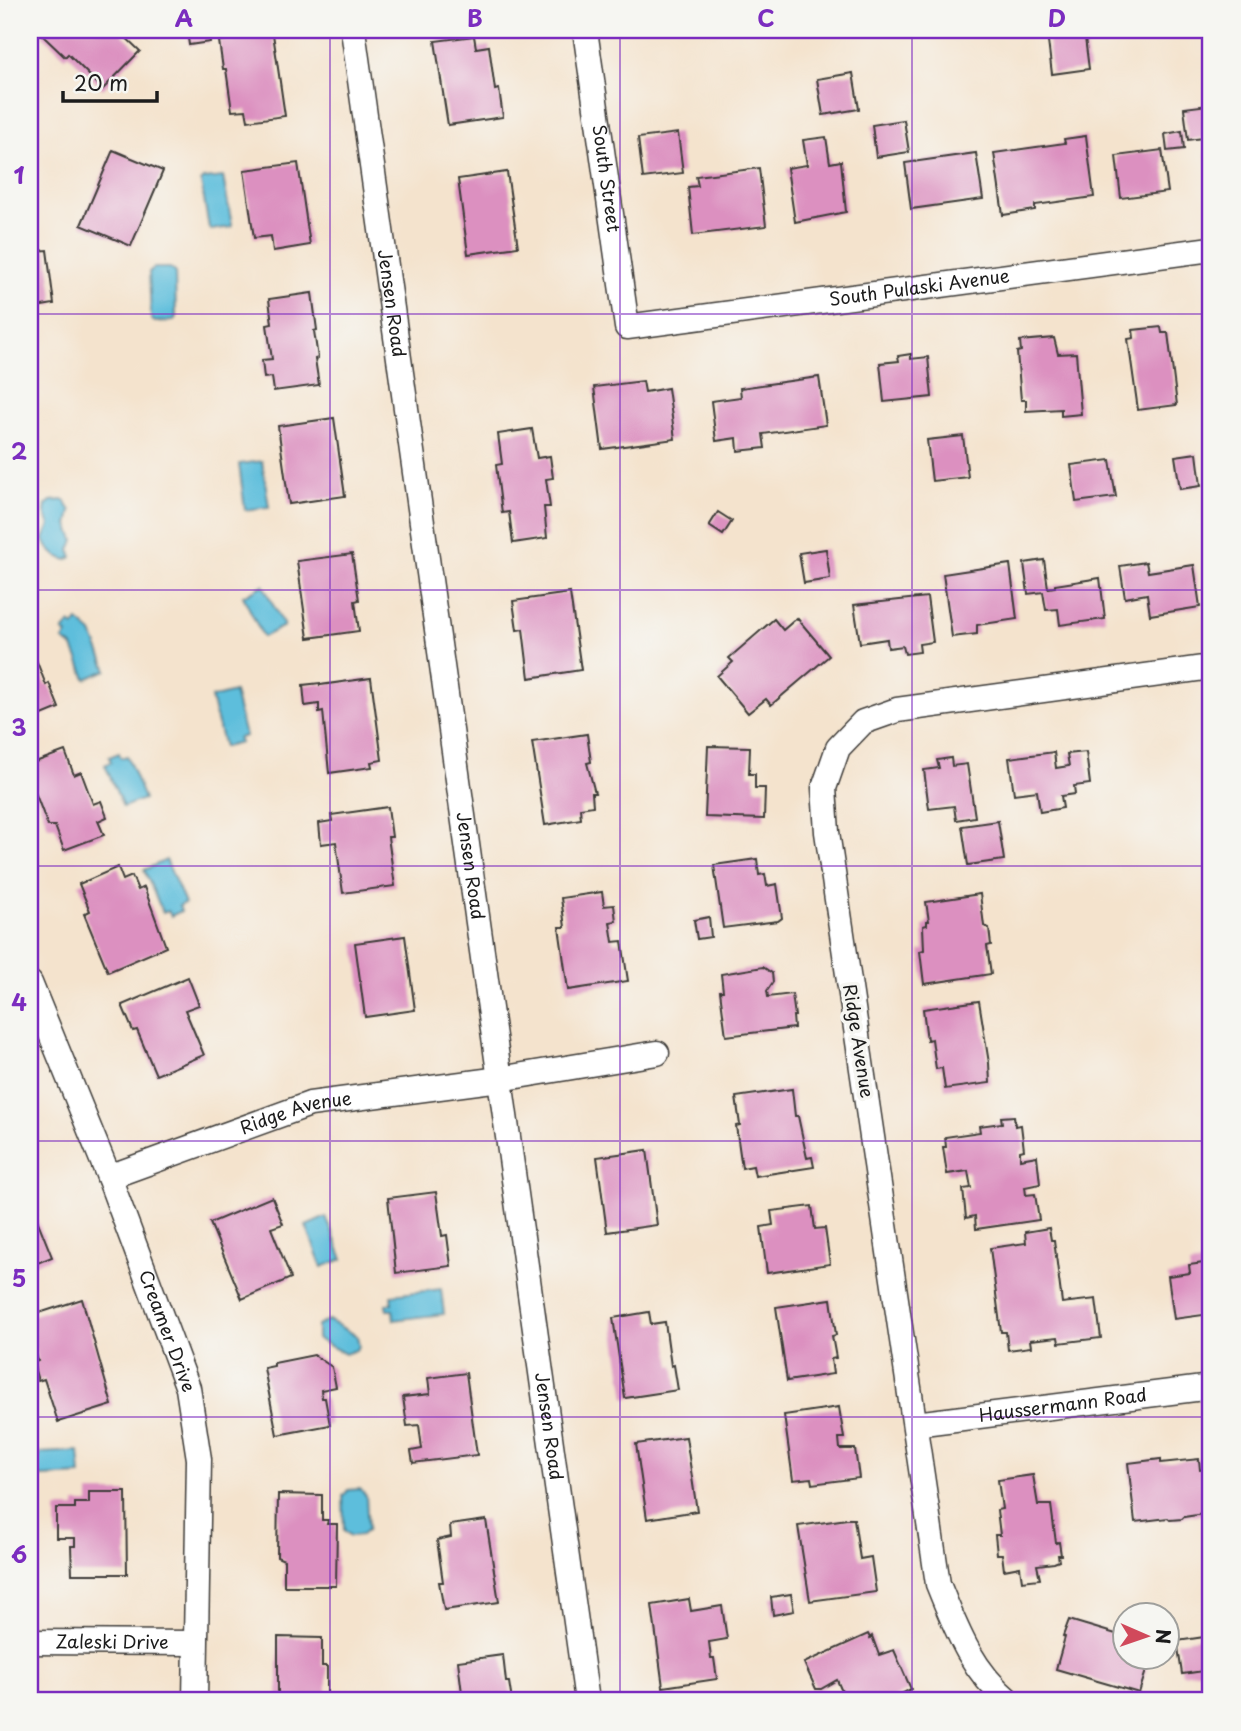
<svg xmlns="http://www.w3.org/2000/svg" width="1241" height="1731" font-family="'Playpen Sans',sans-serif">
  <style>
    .water { fill: #5dbedc; stroke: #3c6d7c; stroke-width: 2 }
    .building { fill: #dc90c0 }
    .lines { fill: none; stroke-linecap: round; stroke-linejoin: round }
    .street-casing { stroke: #3c3a37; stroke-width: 27 }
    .street { stroke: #fff; stroke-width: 24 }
    .grid { fill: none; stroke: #7b2cbf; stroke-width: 2; stroke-opacity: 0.55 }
    .labels { text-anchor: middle; stroke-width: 7; stroke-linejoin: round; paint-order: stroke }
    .street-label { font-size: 18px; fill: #1c1c1c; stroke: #f6f6f2 }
    .neatline { fill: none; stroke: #7b2cbf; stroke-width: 2.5 }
    .grid-label { font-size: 23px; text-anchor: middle; font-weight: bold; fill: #7b2cbf }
  </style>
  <rect width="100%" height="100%" fill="#f6f6f2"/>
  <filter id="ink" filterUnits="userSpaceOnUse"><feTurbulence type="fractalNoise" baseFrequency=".0143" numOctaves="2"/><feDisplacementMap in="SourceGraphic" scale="14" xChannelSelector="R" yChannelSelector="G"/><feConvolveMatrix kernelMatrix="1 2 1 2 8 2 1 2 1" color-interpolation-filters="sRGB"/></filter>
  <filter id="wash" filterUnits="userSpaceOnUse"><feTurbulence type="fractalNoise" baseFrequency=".00686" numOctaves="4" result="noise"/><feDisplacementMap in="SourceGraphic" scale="28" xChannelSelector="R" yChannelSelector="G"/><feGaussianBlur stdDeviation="1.57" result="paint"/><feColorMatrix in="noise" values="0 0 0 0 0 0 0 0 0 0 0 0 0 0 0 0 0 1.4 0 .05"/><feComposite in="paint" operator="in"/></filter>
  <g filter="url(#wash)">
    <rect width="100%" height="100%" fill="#f4e3cd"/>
    <g class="water">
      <path d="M223,177L232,225L231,227L211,230L209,228L201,182L204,179Z"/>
      <path d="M154,268H170L175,272L176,317L173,321L155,322L151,319L149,272Z"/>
      <path d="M262,461L269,507L245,510L239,464Z"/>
      <path d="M64,500L71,511L68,525L74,540L70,550L72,557L67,560C57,557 47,551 44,539L50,525L45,513L46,505L51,501Z"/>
      <path d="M263,585L284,626L263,637L243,596Z"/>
      <path d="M78,621L92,633L107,670L86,679L73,647L63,640L67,634L63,631L70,623L74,626Z"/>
      <path d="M234,692L245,736L238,738L240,743L224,747L211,698Z"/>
      <path d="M119,753L121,758L127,756L144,799L123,807L105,765L111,762L109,757Z"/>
      <path d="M166,860L185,903L179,906L181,911L171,916L168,911L163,913L144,870Z"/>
      <path d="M326,1217L343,1259L322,1267L306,1226Z"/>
      <path d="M441,1289L444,1314L394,1320L393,1310H387L386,1305L392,1304L391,1295Z"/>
      <path d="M328,1320L357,1336L359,1346L356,1350L345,1354L317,1339V1326Z"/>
      <path d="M79,1451L81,1475L41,1477L31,1468L32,1460L40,1456V1453Z"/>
      <path d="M360,1489L366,1496L368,1529L361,1535L350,1536L344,1530L343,1496L348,1490Z"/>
    </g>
    <g id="blocks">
      <g class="building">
        <path d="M48,30H118L140,51L103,89L68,54L65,57L42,35Z"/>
        <path d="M209,30L210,42L189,45L187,31Z"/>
        <path d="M1075,30H1084L1089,69L1052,74L1047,33Z"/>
        <path d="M273,34L285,116L248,121L246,110L232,111L226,69H223L219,41Z"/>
        <path d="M474,36L476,48L489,46L495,90L499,89L503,117L448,125L435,41Z"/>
        <path d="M853,73L859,109L823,115L817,79Z"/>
        <path d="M1208,105L1211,137L1188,140L1184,108Z"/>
        <path d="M904,120L909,152L876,157L872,125Z"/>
        <path d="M1182,131L1184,149L1167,151L1165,134Z"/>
        <path d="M678,133L683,173L643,178L638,138Z"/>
        <path d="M1086,136L1094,197L1035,205V210L1003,215L994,153L1065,143L1064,139Z"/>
        <path d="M826,137L830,163L841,161L846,212L795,222L787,168L807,165L803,140Z"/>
        <path d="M113,150L163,171L131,246L81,225Z"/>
        <path d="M1162,150L1168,192L1121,198L1116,156Z"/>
        <path d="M1211,150V185H1210L1205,151Z"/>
        <path d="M976,153L983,199L911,209L905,163Z"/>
        <path d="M298,163L310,245L273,251L271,236L254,238L244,170Z"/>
        <path d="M759,168L766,226L693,235L688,187L698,186L696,176Z"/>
        <path d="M507,172L518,247L468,254L458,179Z"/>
        <path d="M47,250L54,304L30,308V252Z"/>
        <path d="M312,293L317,330L314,331L318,358L315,359L319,385L274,391L272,377L264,378L262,360L272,359L267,325L272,324L269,299Z"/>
        <path d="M1161,327L1162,333H1168L1177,405L1138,410L1128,339L1134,338L1133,330Z"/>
        <path d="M1054,338L1058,354L1076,353L1081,414L1061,416V409L1026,411V400H1021L1017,352L1021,351L1020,341Z"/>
        <path d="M911,354V359L928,357L932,397L884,402L880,363L899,361L898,356Z"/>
        <path d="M819,377L826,425L763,434L765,448L738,451L737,438L716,441L711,401L741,397L740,388Z"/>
        <path d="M643,381L645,392L668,388L675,439L602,449L594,387Z"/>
        <path d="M334,418L345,496L289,504L278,426Z"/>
        <path d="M532,429L537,458L550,456L553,478L546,479L550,507H544L547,538L513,543L509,512L502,513L496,465L502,464L498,434Z"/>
        <path d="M963,436L968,477L932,481L927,440Z"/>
        <path d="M1197,453L1201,486L1180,489L1175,456Z"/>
        <path d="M1110,460L1116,497L1076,502L1071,465Z"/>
        <path d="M718,512L732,521L723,535L709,526Z"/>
        <path d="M826,549L830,579L804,583L799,553Z"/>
        <path d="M352,554L359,600L355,601L359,631L308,638L297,561Z"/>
        <path d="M1044,560L1048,588L1055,587V585L1100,578L1105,619L1060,625L1058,609L1046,610L1043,592L1028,594L1024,563Z"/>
        <path d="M1146,562L1148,572L1194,565L1200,607L1150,615L1147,594L1125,598L1120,566Z"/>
        <path d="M1010,564L1017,619L977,625V634L952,637L943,574Z"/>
        <path d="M570,593L581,670L529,678L523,629L517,630L513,601Z"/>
        <path d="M927,597L933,642L919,644L920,652L905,654L903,646L888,648L887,639L860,643L854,605Z"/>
        <path d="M797,618L829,656L771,705L766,699L748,713L717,676L733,662L729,658L774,619L783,630Z"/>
        <path d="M30,644L46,685L49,683L59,708L30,720Z"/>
        <path d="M371,678L382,760L371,762L372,767L329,773L323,711L319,712V704L305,706L303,685L320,683V685Z"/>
        <path d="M587,734L591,762L587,763L595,793H592L593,806L580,808L581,819L545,825L532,742Z"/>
        <path d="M708,746L750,747L749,774H755V788H765L764,819L705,817Z"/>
        <path d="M65,751L74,775L81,772L93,804L101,801L107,817L98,821L104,835L64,850L55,826H48L30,779V764Z"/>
        <path d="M1054,752L1056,768L1069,766L1067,754L1086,752L1090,784L1074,786L1075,794L1061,796L1063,808L1040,812L1037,791L1014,794L1009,758Z"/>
        <path d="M951,758L952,766L967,764L975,817L956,820L954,806L929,809L924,770L939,768L937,760Z"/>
        <path d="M388,807L392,837H388L395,886L343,893L336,842L321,844L319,823L332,821L331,815Z"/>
        <path d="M998,821L1004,860L968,865L962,826Z"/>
        <path d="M757,859L759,875L765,874L767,886L777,884L782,918L778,921L723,928L714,865Z"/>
        <path d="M118,867L123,880L132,876L138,890L144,887L166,947L108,972L84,914L90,911L79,884Z"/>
        <path d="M602,892L604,906L614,905L616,921L610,922L613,942L622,941L628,981L568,990L559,927H565L561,898Z"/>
        <path d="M980,894L984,926L989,928L991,945L987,946L991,974L924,984L920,951L924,950L923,926L927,925V921H929L926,902Z"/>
        <path d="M709,917L711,937L697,939L694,920Z"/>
        <path d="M405,936L415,1010L365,1017L355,943Z"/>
        <path d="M763,967L772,973L773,982L767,991L768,997L792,994L795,1016H793L794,1028L726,1036L720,991H723L721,974Z"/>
        <path d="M188,977L199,1005L185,1010L204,1055L156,1075L137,1030L133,1031L122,1005Z"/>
        <path d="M979,1001L989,1063L990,1083L945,1089L942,1068L936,1069L932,1039L927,1040L923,1009Z"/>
        <path d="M792,1089L795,1116H798L807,1158L812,1157L814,1167L755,1176L753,1166L742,1168L736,1126L740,1125L736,1097Z"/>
        <path d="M1014,1116L1015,1126L1021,1125L1024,1150L1020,1151V1159L1037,1156L1040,1184L1025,1187L1026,1195L1035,1194L1039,1220L976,1229L975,1216L966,1218L963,1189L971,1188L968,1171L947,1174L943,1147H946L945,1137L980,1132L979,1126L1002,1123L1001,1117Z"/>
        <path d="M647,1150L657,1225L607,1232L597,1157Z"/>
        <path d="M30,1190L38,1210L34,1212L52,1257L30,1266Z"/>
        <path d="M436,1192L442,1236L447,1235L451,1266L396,1273L388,1198Z"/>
        <path d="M272,1197L283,1224L271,1228L291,1278L242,1299L210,1223Z"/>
        <path d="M812,1206L815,1229L825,1228L830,1264L767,1273L761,1227L773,1225L771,1211Z"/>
        <path d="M1049,1228L1051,1240H1054L1062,1303L1096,1299L1101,1338L1059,1343L1058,1337L1030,1340L1031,1347L1008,1350L1006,1332H1001L990,1248L1026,1243L1025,1232Z"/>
        <path d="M1211,1262V1314L1174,1319L1168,1276L1190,1273L1189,1265Z"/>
        <path d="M82,1299L112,1405L58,1422L44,1379L38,1381L33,1363L38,1361L30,1334V1316Z"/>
        <path d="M831,1299L836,1335L832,1336L836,1358L831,1359L833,1374L787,1381L776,1307Z"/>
        <path d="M649,1312L651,1324L665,1322L671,1366L674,1365L678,1390L625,1398L613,1318Z"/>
        <path d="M314,1355L332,1367L336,1387L321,1390L322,1398H325L330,1425L277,1435L264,1368L274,1366V1363Z"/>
        <path d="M466,1373L477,1455L413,1463L411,1451L422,1449L419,1425L407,1426L403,1397L430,1394L428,1378Z"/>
        <path d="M839,1407L844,1438H839L840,1449H855L859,1478L812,1484L811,1478L793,1480L784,1415Z"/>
        <path d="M686,1437L697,1511L647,1519L636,1444Z"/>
        <path d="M1161,1459V1463L1199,1459L1200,1470L1211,1469V1513L1184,1517L1182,1519L1170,1520L1168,1518L1135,1522L1128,1463Z"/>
        <path d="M1033,1475L1038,1505H1051L1056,1543L1059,1542L1061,1555H1058L1059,1561L1054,1563L1037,1565L1040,1579L1022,1581L1020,1567L1004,1570L1002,1554H997L995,1535H1000L997,1510L1002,1509L998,1480Z"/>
        <path d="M89,1492H126L127,1574H72L71,1546H75V1538H56V1508H75V1503H89Z"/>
        <path d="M278,1494L322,1495V1520H328L327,1524H337L336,1586H284V1560L277,1557Z"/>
        <path d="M847,1519H854L860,1559L871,1557L876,1592L810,1601L798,1526Z"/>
        <path d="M486,1520L499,1602L444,1610L439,1582H443L437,1540L451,1537L450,1525Z"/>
        <path d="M791,1594L794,1611L773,1615L771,1597Z"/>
        <path d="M689,1599L691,1611L722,1606L727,1639L709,1642L711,1658H714L717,1679L663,1687L652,1605Z"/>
        <path d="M1069,1620L1126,1637V1658H1150L1139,1693L1056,1669L1065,1637L1063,1636Z"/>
        <path d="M868,1634L870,1638L872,1636L879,1655L894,1650L911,1689L888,1701H846L837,1680L821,1689H816L804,1663Z"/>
        <path d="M1211,1636V1670L1182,1674L1177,1641Z"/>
        <path d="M278,1637L322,1638V1666H327V1701L278,1700Z"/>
        <path d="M503,1655L506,1682H509L512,1701H463L458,1661Z"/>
      </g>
    </g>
  </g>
  <g filter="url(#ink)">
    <use href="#blocks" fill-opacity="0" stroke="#3c3a37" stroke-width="2"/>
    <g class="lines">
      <defs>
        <g id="street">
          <path id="s1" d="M353,30L587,1701"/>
          <path id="s2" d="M585,30L627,327L1211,249"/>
          <path id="s3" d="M30,983L109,1177L188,1388L199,1459L195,1701"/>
          <path id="s4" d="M109,1177L310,1104L500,1079L657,1053"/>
          <path id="s5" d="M915,1424L1211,1387"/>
          <path id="s6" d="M30,1642L195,1643"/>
          <path d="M1009,1701C971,1670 956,1628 938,1584L827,832L824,788L838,748L863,722L897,710L1211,667"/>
        </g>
      </defs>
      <use href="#street" class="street-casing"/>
      <use href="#street" class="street"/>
    </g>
  </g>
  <path class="grid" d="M330,30V1701M620,30V1701M912,30V1701M30,314H1211M30,590H1211M30,866H1211M30,1141H1211M30,1417H1211"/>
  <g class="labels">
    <g class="street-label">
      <text dy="6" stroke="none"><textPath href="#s2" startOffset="150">South Street</textPath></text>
      <text dy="6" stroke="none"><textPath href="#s2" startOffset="595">South Pulaski Avenue</textPath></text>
      <text dy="6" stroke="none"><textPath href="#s1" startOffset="276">Jensen Road</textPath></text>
      <text dy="6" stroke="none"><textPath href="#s1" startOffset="844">Jensen Road</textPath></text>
      <text transform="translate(858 1041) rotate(81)" y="6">Ridge Avenue</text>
      <text dy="6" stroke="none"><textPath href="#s4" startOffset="198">Ridge Avenue</textPath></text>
      <text dy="6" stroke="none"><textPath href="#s3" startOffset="374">Creamer Drive</textPath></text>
      <text dy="6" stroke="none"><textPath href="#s5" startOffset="149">Haussermann Road</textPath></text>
      <text dy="6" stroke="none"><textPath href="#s1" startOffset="1410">Jensen Road</textPath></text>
      <text dy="6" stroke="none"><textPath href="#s6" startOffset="82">Zaleski Drive</textPath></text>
    </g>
  </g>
  <rect width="1241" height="1731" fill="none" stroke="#f6f6f2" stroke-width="77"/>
  <g transform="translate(1146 1636) rotate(92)"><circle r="33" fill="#f6f6f2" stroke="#9f9f9c" stroke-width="2"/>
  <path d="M0-5L12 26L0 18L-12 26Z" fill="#d1495b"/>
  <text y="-10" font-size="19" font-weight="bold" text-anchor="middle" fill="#1c1c1c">N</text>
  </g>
  <path d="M63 91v10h94v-10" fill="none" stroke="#1c1c1c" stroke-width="3.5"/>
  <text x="74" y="91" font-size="21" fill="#1c1c1c" stroke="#f6f6f2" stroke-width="5" paint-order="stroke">20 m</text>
  <rect x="38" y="38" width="1164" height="1654" class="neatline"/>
  <g class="grid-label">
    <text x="184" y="27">A</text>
    <text x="475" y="27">B</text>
    <text x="766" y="27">C</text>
    <text x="1057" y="27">D</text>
    <text x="19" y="184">1</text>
    <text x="19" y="460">2</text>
    <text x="19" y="736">3</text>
    <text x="19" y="1011">4</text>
    <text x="19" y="1287">5</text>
    <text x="19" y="1563">6</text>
  </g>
</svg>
